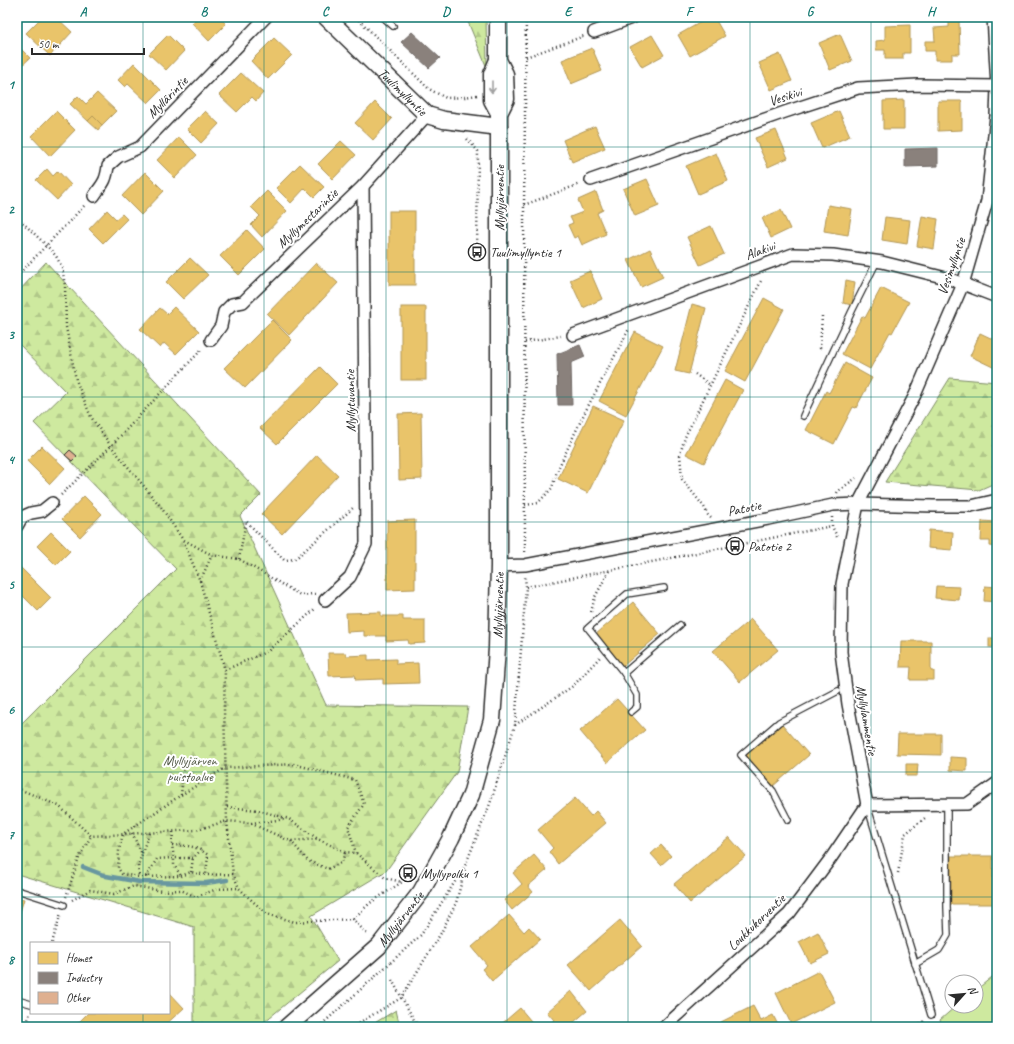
<svg xmlns="http://www.w3.org/2000/svg" width="1014" height="1044" font-family="Caveat,sans-serif">
  <style>
    .green { fill: #cee99f; stroke: #7c8a65 }
    .forest { fill: url(#forest-firs); stroke: #7c8a65 }
    .homes { fill: #e9c46a; stroke: #b09657 }
    .industry { fill: #8a817c; stroke: #6e6764 }
    .lines { fill: none; stroke-linecap: round; stroke-linejoin: round }
    .stream { stroke: #6897a0; stroke-width: 4.5 }
    .building { fill: #dfb090; stroke: #2b2b2b }
    .lane-casing { stroke: #2b2b2b; stroke-width: 8 }
    .street-casing { stroke: #2b2b2b; stroke-width: 14 }
    .secondary-casing { stroke: #2b2b2b; stroke-width: 19 }
    .path { stroke: #2b2b2b; stroke-width: 2.5; stroke-dasharray: 1 3; stroke-linecap: butt }
    .lane { stroke: #fff; stroke-width: 5.5 }
    .street { stroke: #fff; stroke-width: 11 }
    .secondary { stroke: #fff; stroke-width: 16 }
    .oneway { stroke: #a0a0a0 }
    .grid { fill: none; stroke: #0f766e; stroke-width: 1; stroke-opacity: 0.55 }
    .labels { text-anchor: middle; stroke-width: 4; stroke-linejoin: round; paint-order: stroke }
    .street-label { font-size: 14px; fill: #2b2b2b; stroke: #fff }
    .poi-label { font-size: 14px; fill: #2b2b2b; stroke: #fff; text-anchor: start }
    .park-label { font-size: 14px; fill: #545a48; stroke: #fff }
    .neatline { fill: none; stroke: #0f766e; stroke-width: 1.5 }
    .grid-label { font-size: 13px; text-anchor: middle; font-weight: bold; fill: #0f766e }
  </style>
  <defs>
    <pattern id="forest-firs" width="22" height="20" patternUnits="userSpaceOnUse"><rect width="22" height="20" fill="#cee99f"/><path d="M5 1l3.5 6h-7zM16 11l3.5 6h-7z" fill="#b1c889"/></pattern>
  </defs>
  <rect width="100%" height="100%" fill="#fff"/>
  <filter id="ink" filterUnits="userSpaceOnUse"><feTurbulence type="fractalNoise" baseFrequency=".025" numOctaves="2"/><feDisplacementMap in="SourceGraphic" scale="8" xChannelSelector="R" yChannelSelector="G"/><feConvolveMatrix kernelMatrix="1 2 1 2 8 2 1 2 1" color-interpolation-filters="sRGB"/></filter>
  <g filter="url(#ink)">
    <path class="green" d="M997,973V1027H942L940,1020L956,1006H976V990Z"/>
    <g class="forest">
      <path d="M466,17H486L487,68Z"/>
      <path d="M46,262L261,495L240,516L326,705L468,707L457,772L386,871L311,916L338,961L258,1027H192L194,1022V927L17,874V728L176,569L34,423L66,392L17,342V293Z"/>
      <path d="M950,378L997,382V482L979,490L885,482Z"/>
      <path d="M396,1010L400,1027H368Z"/>
    </g>
    <g class="homes">
      <path d="M42,17H56L72,32L50,56L26,33Z"/>
      <path d="M198,17H219L226,24L209,41L192,23Z"/>
      <path d="M710,17H714L725,36L690,56L678,35Z"/>
      <path d="M949,20H959L960,54H952V60H935V51H925V41H935L934,28L949,27Z"/>
      <path d="M910,25V53H903V59H885V50H876V41L885,40V26Z"/>
      <path d="M840,34L852,61L830,70L819,43Z"/>
      <path d="M168,35L184,51L166,70L149,54Z"/>
      <path d="M652,35L664,55L642,67L630,47Z"/>
      <path d="M274,38L292,55L268,79L251,61Z"/>
      <path d="M17,45L30,58L17,70Z"/>
      <path d="M592,48L602,71L571,84L562,60Z"/>
      <path d="M780,54L792,81L771,90L759,63Z"/>
      <path d="M134,63L161,90L148,103L128,84L125,87L118,80Z"/>
      <path d="M241,73L263,93L256,101L252,97L237,112L219,95Z"/>
      <path d="M97,93L116,111L102,125L93,116L88,121L70,104L78,96L86,104Z"/>
      <path d="M904,100V129H883V101Z"/>
      <path d="M938,101H962V130L938,131Z"/>
      <path d="M375,102L392,119L373,140L355,123Z"/>
      <path d="M56,111L75,130L50,156L31,136Z"/>
      <path d="M205,111L219,124L201,143L187,129Z"/>
      <path d="M839,111L850,136L822,148L811,123Z"/>
      <path d="M93,116L102,125L98,130L88,121Z"/>
      <path d="M595,126L605,148L572,162L563,140Z"/>
      <path d="M776,130L788,158L768,167L755,138Z"/>
      <path d="M179,137L197,155L175,178L157,160Z"/>
      <path d="M341,141L356,155L333,179L318,164Z"/>
      <path d="M716,153L728,181L698,194L686,166Z"/>
      <path d="M300,164L324,187L314,197L305,188L291,203L276,188Z"/>
      <path d="M47,169L53,176L58,171L71,185L57,200L36,180Z"/>
      <path d="M145,172L164,191L141,215L122,196Z"/>
      <path d="M647,179L659,206L635,216L623,189Z"/>
      <path d="M267,191L287,211L262,237L251,225L260,216L251,207Z"/>
      <path d="M596,192L603,210L597,213L606,234L582,245L578,236L574,238L568,225L573,223L570,217L583,212L578,200Z"/>
      <path d="M828,205L852,209L848,235L824,231Z"/>
      <path d="M107,210L116,219L122,214L127,219L103,243L89,229Z"/>
      <path d="M781,210L790,229L771,238L762,218Z"/>
      <rect x="389" y="211" width="26" height="74"/>
      <path d="M922,216L938,219L934,249L917,246Z"/>
      <path d="M885,217L910,220L907,244L882,240Z"/>
      <path d="M711,226L724,254L700,265L687,237Z"/>
      <path d="M247,230L265,249L239,275L220,256Z"/>
      <path d="M650,249L663,277L641,287L628,260Z"/>
      <path d="M190,258L208,275L183,299L166,282Z"/>
      <path d="M316,263L338,283L289,335L267,314Z"/>
      <path d="M590,271L602,299L583,308L570,280Z"/>
      <path d="M846,280L855,282L852,305L843,303Z"/>
      <path d="M881,288L909,302L892,333L890,332L870,369L842,354L862,316L865,318Z"/>
      <path d="M764,298L784,309L745,382L725,371Z"/>
      <path d="M692,304L706,308L689,374L675,371Z"/>
      <path d="M174,307L199,331L176,354L164,343L160,348L140,329L160,308L167,314Z"/>
      <rect x="401" y="307" width="25" height="73"/>
      <path d="M272,320L292,340L245,388L224,368Z"/>
      <path d="M635,332L663,346L626,415L599,401Z"/>
      <path d="M980,333L997,341V369L970,356Z"/>
      <path d="M845,363L872,378L856,408L853,407L834,444L806,430L826,391L829,393Z"/>
      <path d="M320,367L337,384L277,444L260,428Z"/>
      <path d="M725,380L743,390L704,463L686,454Z"/>
      <path d="M593,406L624,420L588,493L558,479Z"/>
      <path d="M421,413L422,479L399,480L398,414Z"/>
      <path d="M42,446L65,468L50,484L27,461Z"/>
      <path d="M317,455L338,475L282,534L261,514Z"/>
      <path d="M84,496L102,514L80,537L62,519Z"/>
      <path d="M415,520V589L387,590V521Z"/>
      <path d="M982,521L997,522V547L990,546V541H981Z"/>
      <path d="M929,530L953,532L952,550L928,548Z"/>
      <path d="M51,532L70,551L56,565L37,546Z"/>
      <path d="M19,566L51,598L38,611L19,592L17,594V567Z"/>
      <path d="M936,586L960,587L959,600L935,598Z"/>
      <path d="M985,586L997,587V602L984,601Z"/>
      <path d="M633,602L660,634L623,666L595,635Z"/>
      <path d="M381,612V616H403V620H425V643L409,644L408,640L386,641V636H364V631L347,632L346,613Z"/>
      <path d="M751,619L778,650L740,682L713,651Z"/>
      <rect x="989" y="638" width="8" height="9"/>
      <path d="M901,641H931V671H934V680H910L911,667H900Z"/>
      <path d="M328,653H346V656L368,655V660L396,659V664L418,663L419,683L383,684V679L356,680L355,675L329,676Z"/>
      <path d="M617,699L645,730L607,763L580,731Z"/>
      <path d="M782,724L809,755L772,787L744,756Z"/>
      <path d="M898,734H941V755L897,754Z"/>
      <path d="M950,757L967,758V771L950,770Z"/>
      <path d="M906,764H918L917,776H906Z"/>
      <path d="M575,798L591,816L596,811L606,823L558,864L549,852L553,848L538,830Z"/>
      <path d="M729,837L746,856L690,903L674,884Z"/>
      <path d="M661,845L671,856L661,865L651,854Z"/>
      <path d="M534,855L547,870L528,886L533,892L512,910L504,900L522,884L513,873Z"/>
      <rect x="951" y="856" width="42" height="48"/>
      <path d="M17,897L24,899L17,922Z"/>
      <path d="M509,915L524,932L529,927L540,939L492,981L482,969L487,965L472,947Z"/>
      <path d="M620,920L642,946L591,991L568,965Z"/>
      <path d="M818,932L829,954L810,963L799,942Z"/>
      <path d="M819,971L835,1002L791,1024L776,993Z"/>
      <path d="M571,991L587,1011L568,1027H552L549,1024L554,1020L547,1012Z"/>
      <path d="M169,992L184,1008L163,1027H78L76,1025L88,1013H169Z"/>
      <path d="M753,1006L761,1021L773,1015L779,1027H724L721,1022Z"/>
      <path d="M520,1008L536,1027H498Z"/>
    </g>
    <g class="industry">
      <path d="M412,32L440,58L429,68L401,42Z"/>
      <path d="M938,148V166L905,167V149Z"/>
      <path d="M580,345L585,357L571,363L572,405H558L557,354Z"/>
    </g>
    <g class="lines">
      <path class="stream" d="M83,867L106,876L140,882L206,883L227,880"/>
    </g>
    <path class="building" d="M70,450L77,456L72,461L65,455Z"/>
    <g class="lines">
      <defs>
        <g id="lane">
          <path d="M383,17L393,26"/>
          <path d="M803,416L852,311L877,261"/>
          <path d="M664,588L627,594L588,628L624,673L680,625"/>
          <path d="M624,673L637,695V707L631,712"/>
          <path d="M867,805L931,1015"/>
          <path d="M788,820L773,791L741,755L779,722L838,691"/>
          <path d="M17,890L64,905"/>
          <path d="M915,964L939,950L948,935L947,907V804"/>
          <path d="M17,1000L31,1004"/>
        </g>
        <g id="street">
          <path d="M594,32L634,17"/>
          <path d="M591,180L785,112L858,88L918,85L997,86"/>
          <path d="M94,196C103,183 106,182 108,166L118,157L140,147L266,17"/>
          <path d="M573,335L793,254L833,255L882,262L950,279L997,297"/>
          <path d="M211,340L221,326L224,312L232,304L243,302L250,295L363,186L427,115"/>
          <path d="M17,526L22,517L31,513L42,511L52,503"/>
          <path d="M499,566L525,565L768,519L833,505L858,504L933,506H971L997,500"/>
          <path d="M325,600L350,577L366,544L363,186"/>
          <path d="M867,805L848,704L841,652L842,584L858,504L915,395L963,284L987,201L996,116L997,86L993,17"/>
          <path d="M867,805L967,804L997,783"/>
          <path d="M664,1027L789,914L831,858L867,805"/>
        </g>
        <g id="secondary">
          <path id="s1" d="M326,17L427,115L444,120L499,127"/>
          <path d="M498,60L492,74V100L499,113"/>
          <path id="s2" d="M287,1027L379,946L421,892L451,838L471,795L492,720L497,648L499,566V113L506,99L505,74L498,60V17"/>
        </g>
      </defs>
      <use href="#lane" class="lane-casing"/>
      <use href="#street" class="street-casing"/>
      <use href="#secondary" class="secondary-casing"/>
      <g class="path">
        <path d="M356,17L429,89L446,98L465,97L477,95"/>
        <path d="M526,57L584,36"/>
        <path d="M467,139L478,151L477,256"/>
        <path d="M524,205L580,184"/>
        <path d="M17,217L47,246L56,256L62,267L65,286L66,327L76,380L91,417L111,446L161,507L183,540L200,581L225,670L224,709L227,821L250,823L290,841L318,839"/>
        <path d="M17,276L85,205"/>
        <path d="M822,316L820,348L823,350"/>
        <path d="M525,342L561,336"/>
        <path d="M695,374L710,385"/>
        <path d="M837,493L838,491L856,478"/>
        <path d="M61,495L111,446L202,349"/>
        <path d="M525,505L538,503L552,488L557,471L585,412L629,329"/>
        <path d="M832,517V526L838,539"/>
        <path d="M711,518L708,515L704,507L682,479L680,454L685,437L762,279"/>
        <path d="M184,540L212,555L239,559L300,595L315,594"/>
        <path d="M525,552L524,205L526,17"/>
        <path d="M239,559L246,521L284,560L295,559L353,508"/>
        <path d="M200,581L212,555"/>
        <path d="M526,587L832,526"/>
        <path d="M591,612L595,597L609,571"/>
        <path d="M225,670L268,651L316,608"/>
        <path d="M515,725L573,686L600,657"/>
        <path d="M17,788L59,806L91,836L196,830L227,821L233,874L239,888L247,896L267,914L295,922L353,919L367,934"/>
        <path d="M181,795L184,764"/>
        <path d="M227,807L258,810L289,819L318,839L345,852L356,853L385,878L402,882"/>
        <path d="M251,823L287,819"/>
        <path d="M173,832L172,845L174,858V865L181,876"/>
        <path d="M132,833L142,854L138,866L139,877"/>
        <path d="M291,841L308,861L328,869L342,862L345,852"/>
        <path d="M172,845C188,846 195,845 208,855L206,875"/>
        <path d="M142,853L149,833"/>
        <path d="M191,872L193,858"/>
        <path d="M898,873L905,834L925,818"/>
        <path d="M233,874L206,875L191,872L181,876L139,877L122,874L118,868L119,850L123,834L181,795L225,768L293,764L355,780L364,804L348,827L356,853"/>
        <path d="M146,877L157,859L174,858H193L201,850"/>
        <path d="M66,897L79,858L91,836"/>
        <path d="M72,900L90,890L114,894L134,886L162,891L181,890L196,897L217,889L239,888"/>
        <path d="M353,919L370,903L402,882L408,873"/>
        <path d="M52,943L61,913"/>
        <path d="M392,980L418,1027"/>
        <path d="M26,1027L30,1013"/>
        <path d="M319,1027L421,935L465,866L490,804L515,725L526,587L525,577"/>
        <path d="M352,1027L401,998L441,933L456,903L465,869"/>
        <path d="M917,1027L925,1021"/>
      </g>
      <use href="#lane" class="lane"/>
      <use href="#street" class="street"/>
      <use href="#secondary" class="secondary"/>
    </g>
    <defs><path id="oneway-shaft" d="M-6 0H5M1.5-3L5.5 0L1.5 3" fill="none" stroke-width="1.6" stroke-linecap="round" stroke-linejoin="round"/></defs>
    <use class="oneway" href="#oneway-shaft" transform="translate(492 87) rotate(90)"/>
  </g>
  <path class="grid" d="M143,17V943M264,17V1027M386,17V1027M507,17V1027M628,17V1027M750,17V1027M871,17V1027M17,147H997M17,272H997M17,397H997M17,522H997M17,647H997M17,772H997M17,897H997M143,1013V1027"/>
  <defs>
    <symbol id="bus-ring" viewBox="-11 -11 22 22"><circle r="9.5" fill="#fff" stroke="#2b2b2b" stroke-width="1.5"/><path d="M-5-6H5V4H4V6H2V4H-2V6H-4V4H-5ZM-3.5-4V0h7V-4ZM-3.5 1.2v1.5H-2V1.2ZM2 1.2v1.5H3.5V1.2Z" fill="#2b2b2b"/></symbol>
  </defs>
  <g fill-rule="evenodd">
    <use href="#bus-ring" x="467" y="242" width="20" height="20"/>
    <use href="#bus-ring" x="725" y="536" width="20" height="20"/>
    <use href="#bus-ring" x="398" y="863" width="20" height="20"/>
  </g>
  <g class="labels">
    <g class="street-label">
      <text dy="5" stroke="none"><textPath href="#s1" startOffset="107">Tuulimyllyntie</textPath></text>
      <text transform="translate(785 96) rotate(-18)" y="5">Vesikivi</text>
      <text transform="translate(167 97) rotate(-46)" y="5">Myllärintie</text>
      <text transform="translate(499 198) rotate(-90)" y="5">Myllyjärventie</text>
      <text transform="translate(307 218) rotate(-44)" y="5">Myllymestarintie</text>
      <text transform="translate(760 250) rotate(-20)" y="5">Alakivi</text>
      <text transform="translate(951 266) rotate(-71)" y="5">Vesimyllyntie</text>
      <text transform="translate(350 401) rotate(-91)" y="5">Myllytuvantie</text>
      <text transform="translate(744 508) rotate(-11)" y="5">Patotie</text>
      <text dy="5" stroke="none"><textPath href="#s2" startOffset="493">Myllyjärventie</textPath></text>
      <text transform="translate(867 720) rotate(80)" y="5">Myllylammentie</text>
      <text dy="5" stroke="none"><textPath href="#s2" startOffset="157">Myllyjärventie</textPath></text>
      <text transform="translate(756 922) rotate(-44)" y="5">Loukkukorventie</text>
    </g>
    <g class="poi-label">
      <text x="490" y="257">Tuulimyllyntie 1</text>
      <text x="748" y="551">Patotie 2</text>
      <text x="421" y="878">Myllypolku 1</text>
    </g>
    <g class="park-label">
      <text x="190" y="765">Myllyjärven<tspan x="190" dy="16">puistoalue</tspan></text>
    </g>
  </g>
  <rect width="1014" height="1044" fill="none" stroke="#fff" stroke-width="44"/>
  <rect x="30" y="942" width="140" height="72" fill="#ffffff" stroke="#aaaaaa"/>
  <rect x="38" y="952" width="20" height="12" fill="#e9c46a" stroke="#aaaaaa"/>
  <text x="66" y="962" font-size="12" fill="#2b2b2b">Homes</text>
  <rect x="38" y="972" width="20" height="12" fill="#8a817c" stroke="#aaaaaa"/>
  <text x="66" y="982" font-size="12" fill="#2b2b2b">Industry</text>
  <rect x="38" y="992" width="20" height="12" fill="#dfb090" stroke="#aaaaaa"/>
  <text x="66" y="1002" font-size="12" fill="#2b2b2b">Other</text>
  <g transform="translate(964 994) rotate(63)"><circle r="19" fill="#ffffff" stroke="#aaaaaa"/>
  <path d="M0-3L7 15L0 10L-7 15Z" fill="#2b2b2b"/>
  <text y="-6" font-size="11" font-weight="bold" text-anchor="middle" fill="#2b2b2b">N</text>
  </g>
  <path d="M32 48v6h112v-6" fill="none" stroke="#2b2b2b" stroke-width="2"/>
  <text x="38" y="48" font-size="12" fill="#2b2b2b" stroke="#ffffff" stroke-width="3" paint-order="stroke">50 m</text>
  <rect x="22" y="22" width="970" height="1000" class="neatline"/>
  <g class="grid-label">
    <text x="83" y="16">A</text>
    <text x="204" y="16">B</text>
    <text x="325" y="16">C</text>
    <text x="446" y="16">D</text>
    <text x="568" y="16">E</text>
    <text x="689" y="16">F</text>
    <text x="810" y="16">G</text>
    <text x="931" y="16">H</text>
    <text x="11" y="89">1</text>
    <text x="11" y="214">2</text>
    <text x="11" y="339">3</text>
    <text x="11" y="464">4</text>
    <text x="11" y="589">5</text>
    <text x="11" y="714">6</text>
    <text x="11" y="839">7</text>
    <text x="11" y="964">8</text>
  </g>
</svg>
